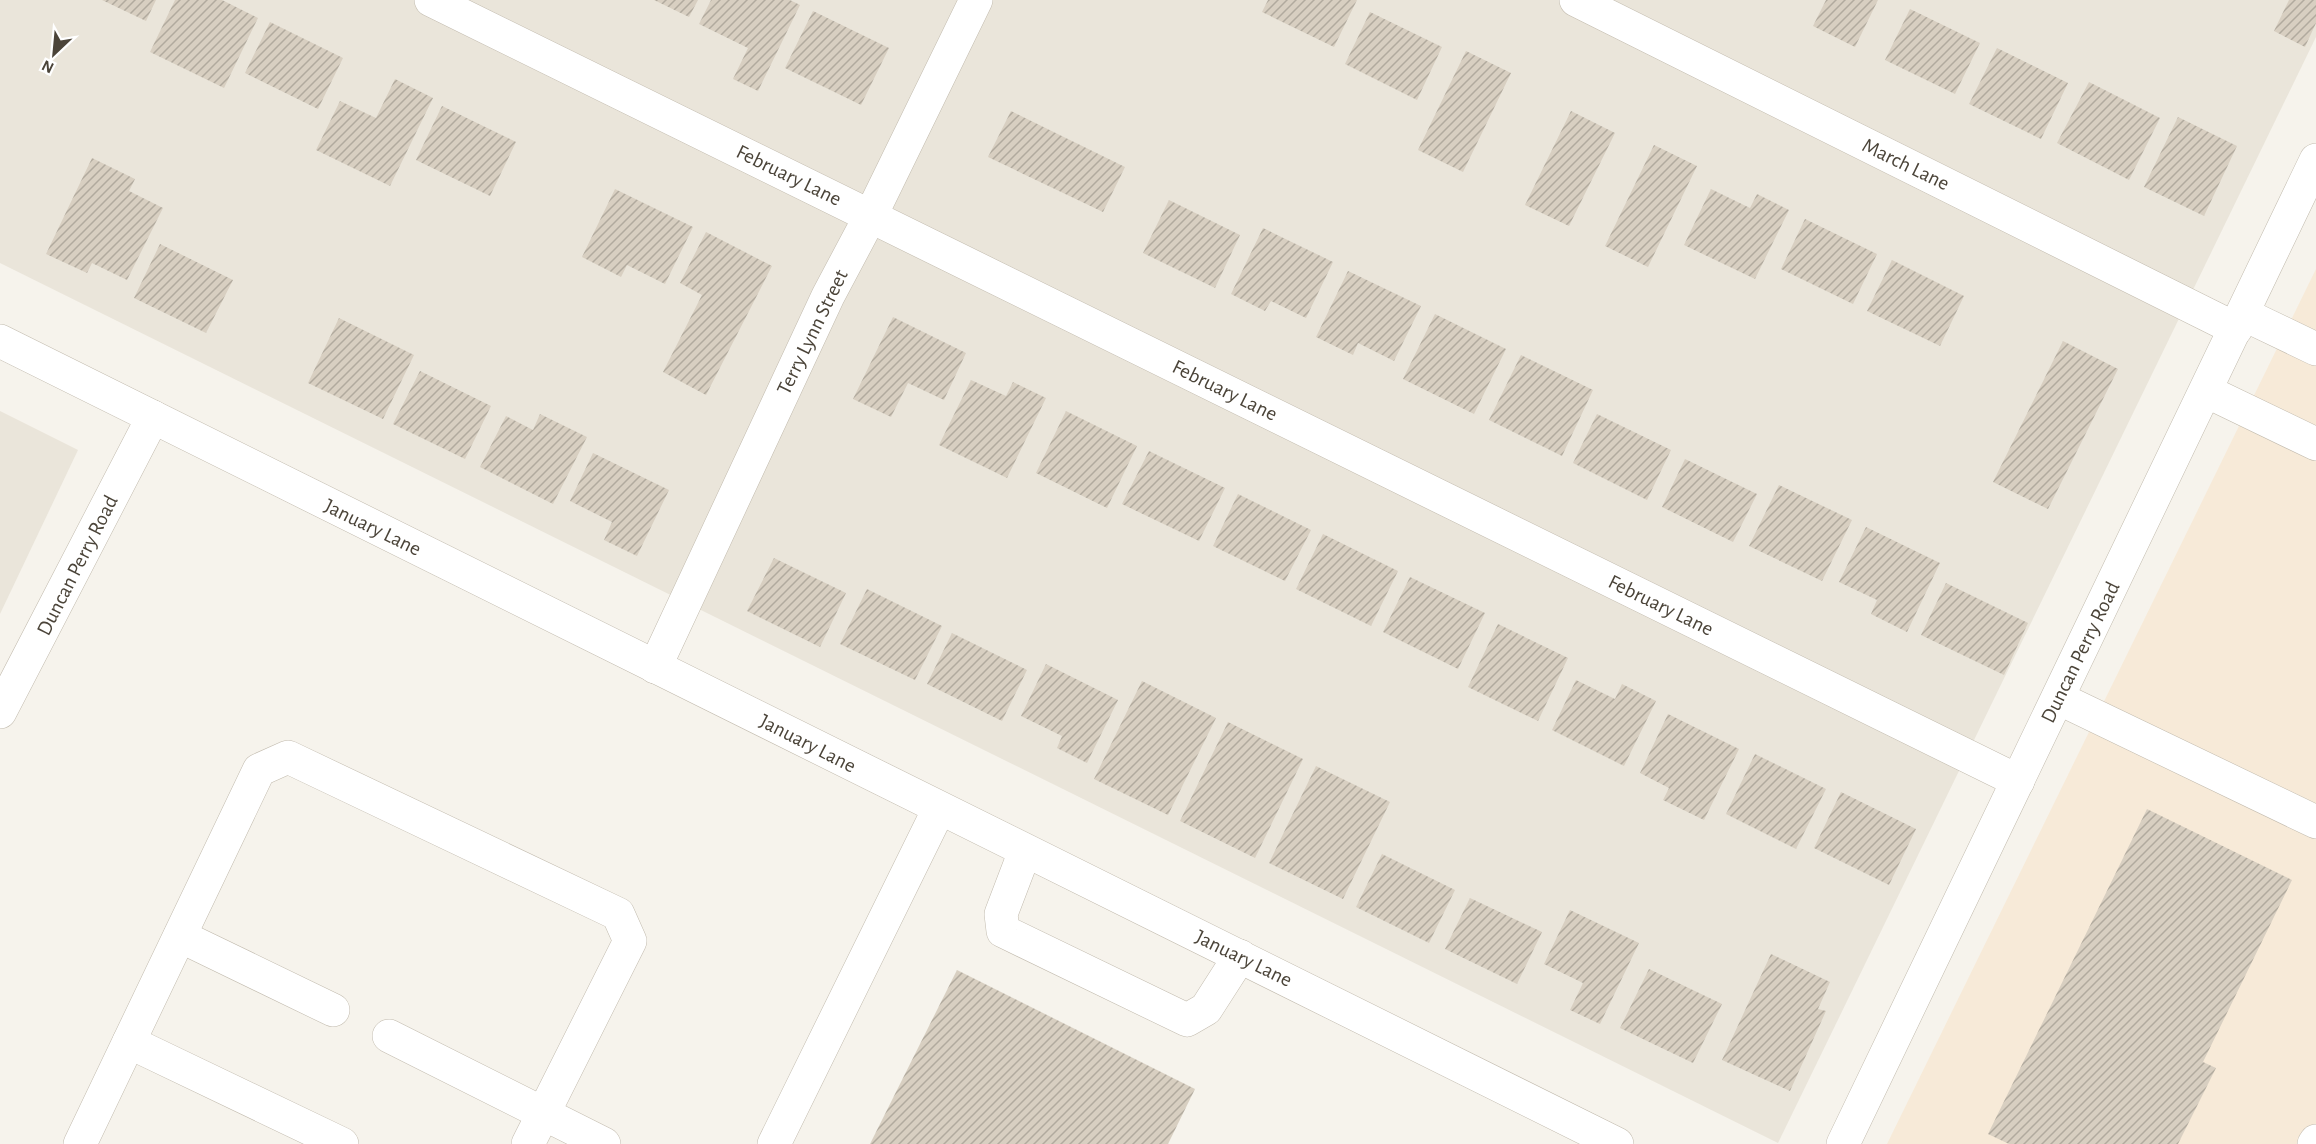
<svg xmlns="http://www.w3.org/2000/svg" width="2316" height="1144" font-family="'Alegreya Sans',sans-serif">
  <style>
    .residential { fill: #eae5da }
    .commercial { fill: #f7ead8 }
    .building { fill: url(#building-hatch) }
    .lines { fill: none; stroke-linecap: round; stroke-linejoin: round }
    .minor-casing { stroke: #c2bbae; stroke-width: 34 }
    .minor { stroke: #fff; stroke-width: 33 }
    .labels { text-anchor: middle; stroke-width: 6; stroke-linejoin: round; paint-order: stroke }
    .street-label { font-size: 21px; fill: #4b4439; stroke: #fff }
  </style>
  <defs>
    <pattern id="building-hatch" width="6" height="6" patternUnits="userSpaceOnUse" patternTransform="scale(1.5)"><rect width="6" height="6" fill="#d8cfc1"/><path d="M-1 1l2-2M0 6l6-6M5 7l2-2" fill="none" stroke="#b1aa9e"/></pattern>
  </defs>
  <rect width="100%" height="100%" fill="#f6f3ec"/>
  <g class="residential">
    <path d="M0,0H2316V37L1778,1143L0,263Z"/>
    <path d="M0,411L78,450L0,614Z"/>
  </g>
  <path class="commercial" d="M2316,269V1144H1887Z"/>
  <g class="building">
    <path d="M102,0H156L146,21Z"/>
    <path d="M175,0H222L258,18L224,88L150,52Z"/>
    <path d="M654,0H698L689,17Z"/>
    <path d="M711,0H790L800,5L758,91L733,79L748,48L699,24Z"/>
    <path d="M1268,0H1357L1334,47L1262,12Z"/>
    <path d="M1826,0H1878L1855,47L1813,26Z"/>
    <path d="M2289,0H2316V23L2305,47L2274,31Z"/>
    <path d="M1910,9L1980,43L1955,94L1885,60Z"/>
    <path d="M813,11L889,48L861,105L785,68Z"/>
    <path d="M1370,12L1442,47L1417,100L1345,64Z"/>
    <path d="M270,22L343,58L318,109L245,73Z"/>
    <path d="M1997,48L2068,83L2041,139L1969,104Z"/>
    <path d="M1466,51L1511,73L1463,172L1418,150Z"/>
    <path d="M395,79L433,98L390,186L316,150L340,101L376,118Z"/>
    <path d="M2089,82L2160,118L2129,180L2057,143Z"/>
    <path d="M442,106L516,142L490,196L416,160Z"/>
    <path d="M1011,111L1125,167L1103,212L988,157Z"/>
    <path d="M1571,111L1615,133L1569,226L1525,205Z"/>
    <path d="M2178,117L2237,146L2204,216L2144,187Z"/>
    <path d="M1654,145L1697,166L1648,267L1605,246Z"/>
    <path d="M92,158L135,179L129,191L163,208L127,280L92,263L87,273L46,254Z"/>
    <path d="M615,189L693,227L665,284L627,265L621,277L582,257Z"/>
    <path d="M1711,189L1750,208L1757,194L1789,210L1755,279L1684,245Z"/>
    <path d="M1169,200L1240,235L1215,288L1143,253Z"/>
    <path d="M1805,219L1877,254L1853,304L1781,269Z"/>
    <path d="M1263,228L1333,262L1306,318L1271,301L1265,311L1231,294Z"/>
    <path d="M706,232L772,266L706,395L663,372L702,295L680,283Z"/>
    <path d="M160,244L233,280L206,333L134,298Z"/>
    <path d="M1892,260L1964,296L1940,346L1867,311Z"/>
    <path d="M1348,271L1421,306L1394,361L1358,343L1353,355L1316,337Z"/>
    <path d="M1435,314L1506,349L1474,414L1403,379Z"/>
    <path d="M893,317L966,353L944,400L908,383L891,417L853,399Z"/>
    <path d="M339,318L414,355L383,419L308,383Z"/>
    <path d="M2063,341L2118,369L2048,509L1993,482Z"/>
    <path d="M1521,355L1593,390L1562,456L1489,420Z"/>
    <path d="M420,371L491,406L465,459L393,424Z"/>
    <path d="M971,380L1006,396L1013,382L1046,398L1007,478L939,445Z"/>
    <path d="M1066,411L1137,446L1107,508L1036,473Z"/>
    <path d="M540,414L587,437L553,504L480,467L506,416L533,430Z"/>
    <path d="M1597,414L1671,450L1647,500L1573,463Z"/>
    <path d="M1149,451L1225,488L1199,541L1122,504Z"/>
    <path d="M593,453L669,490L637,556L604,540L612,522L570,501Z"/>
    <path d="M1685,459L1757,494L1733,542L1662,507Z"/>
    <path d="M1779,485L1852,520L1822,581L1749,546Z"/>
    <path d="M1238,494L1311,530L1285,581L1213,546Z"/>
    <path d="M1866,527L1940,563L1907,632L1871,614L1877,600L1839,582Z"/>
    <path d="M1323,534L1398,571L1371,626L1296,589Z"/>
    <path d="M774,558L846,593L820,647L747,611Z"/>
    <path d="M1410,577L1485,613L1458,669L1383,632Z"/>
    <path d="M1946,583L2028,623L2004,675L1921,635Z"/>
    <path d="M867,589L942,626L915,680L840,644Z"/>
    <path d="M1498,624L1568,658L1538,721L1468,687Z"/>
    <path d="M952,633L1027,670L1002,721L927,684Z"/>
    <path d="M1046,664L1118,700L1087,763L1057,748L1062,736L1021,716Z"/>
    <path d="M1576,680L1615,699L1622,684L1656,701L1624,766L1552,730Z"/>
    <path d="M1142,681L1216,718L1168,815L1094,779Z"/>
    <path d="M1668,714L1739,749L1704,820L1663,800L1669,788L1640,773Z"/>
    <path d="M1228,722L1303,759L1255,858L1180,821Z"/>
    <path d="M1755,754L1826,789L1796,849L1726,814Z"/>
    <path d="M1316,766L1390,802L1343,899L1269,863Z"/>
    <path d="M1841,792L1916,829L1889,885L1814,848Z"/>
    <path d="M2147,809L2292,880L2203,1062L2216,1068L2178,1144H2009L1988,1134Z"/>
    <path d="M1382,854L1455,890L1429,943L1356,907Z"/>
    <path d="M1470,898L1542,932L1517,984L1445,949Z"/>
    <path d="M1570,910L1639,943L1600,1024L1570,1010L1583,983L1544,964Z"/>
    <path d="M1771,954L1830,982L1818,1009L1826,1011L1790,1091L1722,1060Z"/>
    <path d="M1649,969L1722,1004L1693,1063L1620,1028Z"/>
    <path d="M957,970L1195,1089L1168,1144H870Z"/>
  </g>
  <g class="lines">
    <defs>
      <g id="minor">
        <path d="M431,0L2018,781"/>
        <path d="M1576,0L2236,329"/>
        <path d="M2243,314L2316,349"/>
        <path d="M0,341L1617,1144"/>
        <path d="M2206,391L2316,444"/>
        <path d="M655,667L828,296L871,215L976,0"/>
        <path d="M2058,698L2316,822"/>
        <path d="M0,712L153,417"/>
        <path d="M1025,851L1001,914L1003,931L1187,1020L1206,1009L1240,956"/>
        <path d="M180,936L333,1010"/>
        <path d="M389,1036L604,1144"/>
        <path d="M129,1042L342,1144"/>
        <path d="M80,1144L259,770L288,757L618,914L630,941L528,1144"/>
        <path d="M774,1144L939,809"/>
        <path d="M1843,1144L2316,160"/>
        <path d="M2314,1144L2316,1141"/>
      </g>
    </defs>
    <use href="#minor" class="minor-casing"/>
    <use href="#minor" class="minor"/>
  </g>
  <g class="labels">
    <g class="street-label">
      <text transform="translate(1906 164) rotate(26)" y="7">March Lane</text>
      <text transform="translate(789 175) rotate(26)" y="7">February Lane</text>
      <text transform="translate(812 332) rotate(-64)" y="7">Terry Lynn Street</text>
      <text transform="translate(1225 390) rotate(26)" y="7">February Lane</text>
      <text transform="translate(373 527) rotate(26)" y="7">January Lane</text>
      <text transform="translate(77 565) rotate(-63)" y="7">Duncan Perry Road</text>
      <text transform="translate(1661 605) rotate(26)" y="7">February Lane</text>
      <text transform="translate(2080 652) rotate(-64)" y="7">Duncan Perry Road</text>
      <text transform="translate(808 743) rotate(27)" y="7">January Lane</text>
      <text transform="translate(1244 958) rotate(26)" y="7">January Lane</text>
    </g>
  </g>
  <g transform="translate(54 54) rotate(206)" stroke="#ffffff" stroke-width="4.5" paint-order="stroke">
  <path d="M0-4.5L10 22L0 15L-10 22Z" fill="#4b4439"/>
  <text y="-9" font-size="16" font-weight="bold" text-anchor="middle" fill="#4b4439">N</text>
  </g>
</svg>
